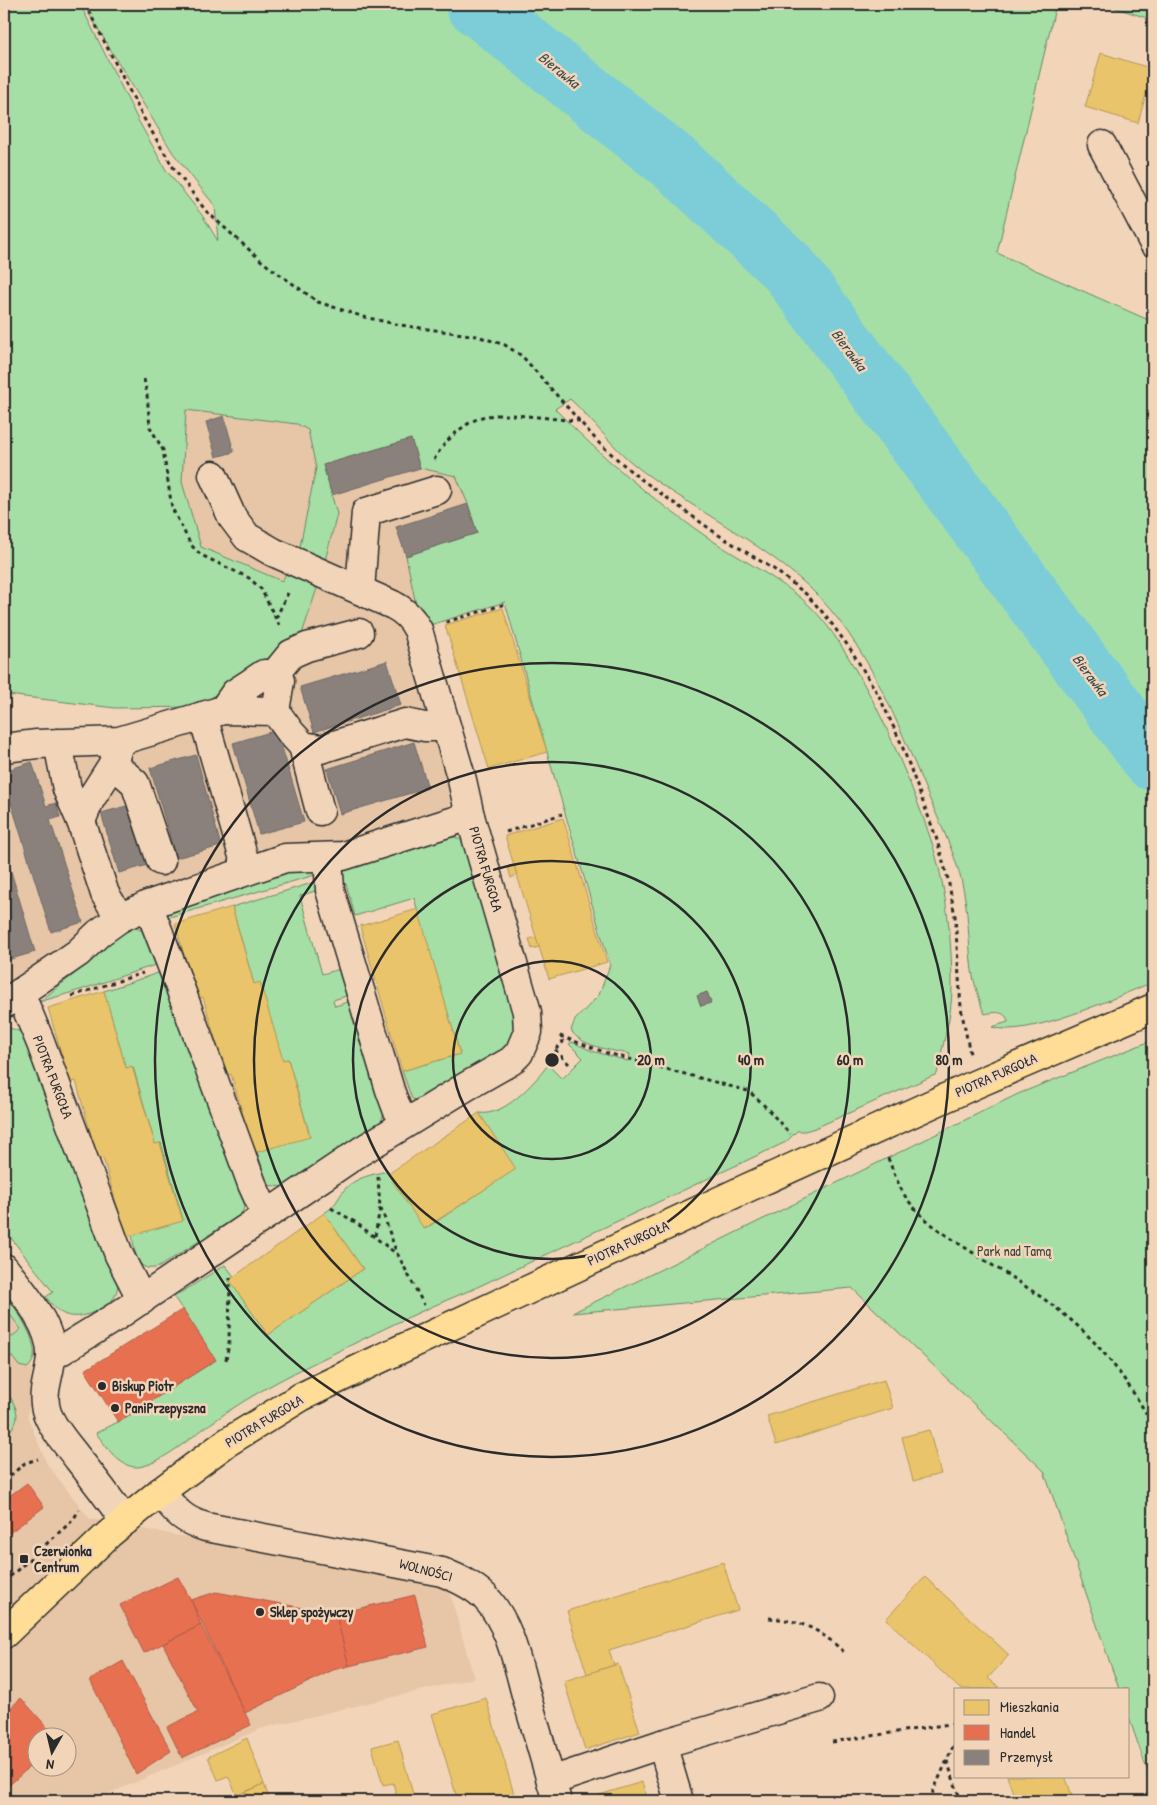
<svg xmlns="http://www.w3.org/2000/svg" width="1157" height="1805" font-family="'Patrick Hand',sans-serif">
  <style>
    .built { fill: #e6c6a7; fill-rule: evenodd }
    .green { fill: #a5dfa5; stroke: #688568; fill-rule: evenodd }
    .homes { fill: #e9c46a; stroke: #b09657 }
    .shops { fill: #e76f51; stroke: #af5b46 }
    .industry { fill: #8a817c; stroke: #6e6764 }
    .lines { fill: none; stroke-linecap: round; stroke-linejoin: round }
    .river { stroke: #7dcdd9; stroke-width: 60 }
    .minor-casing { stroke: #2b2b2b; stroke-width: 31 }
    .major-casing { stroke: #2b2b2b; stroke-width: 31 }
    .path { stroke: #2b2b2b; stroke-width: 3; stroke-dasharray: 4 4; stroke-linecap: butt }
    .minor { stroke: #f2d5b9; stroke-width: 28 }
    .major { stroke: #ffdd96; stroke-width: 28 }
    .ring { fill: none; stroke: #2b2b2b; stroke-width: 2.5 }
    .poi-dot { fill: #2b2b2b; stroke: #f2d5b9; stroke-width: 2 }
    .labels { text-anchor: middle; stroke-width: 5; stroke-linejoin: round; paint-order: stroke }
    .street-label { font-size: 14px; fill: #2b2b2b; stroke: #f2d5b9 }
    .park-label { font-size: 14px; fill: #3d463d; stroke: #f2d5b9 }
    .poi-label { font-size: 14px; font-weight: bold; fill: #2b2b2b; stroke: #f2d5b9; text-anchor: start }
    .water-label { font-size: 15px; font-style: italic; fill: #3b4b4e; stroke: #f2d5b9 }
    .centre { fill: #2b2b2b; stroke: #f2d5b9; stroke-width: 2.5 }
    .ring-label { font-size: 15px; text-anchor: middle; font-weight: bold; fill: #2b2b2b; stroke: #f2d5b9; stroke-width: 5; stroke-linejoin: round; paint-order: stroke }
  </style>
  <rect width="100%" height="100%" fill="#f2d5b9"/>
  <filter id="ink" filterUnits="userSpaceOnUse"><feTurbulence type="fractalNoise" baseFrequency=".02" numOctaves="2"/><feDisplacementMap in="SourceGraphic" scale="10" xChannelSelector="R" yChannelSelector="G"/><feConvolveMatrix kernelMatrix="1 2 1 2 8 2 1 2 1" color-interpolation-filters="sRGB"/></filter>
  <g filter="url(#ink)">
    <g class="built">
      <path d="M186,410L297,424L308,430L316,468L299,551L282,581L201,547L182,482Z"/>
      <path d="M411,439L420,468L456,476L468,504L477,533L417,610L453,794L448,809L68,944L4,986V734L49,730H125L198,707L287,644L302,633L327,558L337,514L323,465Z"/>
      <path d="M4,1293L26,1325L33,1348L28,1418L47,1464L90,1519L448,1586L474,1678L263,1728L96,1799L97,1801H4ZM38,1738H68V1768H38Z"/>
    </g>
    <g class="green">
      <path d="M4,4H80L138,120L166,170L202,215L218,241L215,206L173,153L83,4H457L589,117L738,231L744,239L757,250L781,280L792,290L809,315L837,350L843,362L850,369L863,390L873,401L874,408L884,415L886,422L906,445L907,453L929,484L960,520L959,524L966,536L1034,622L1033,624L1053,654L1153,785V982C1118,996 1027,1039 992,1027L1008,1022C1006,1010 994,1012 985,1014L982,1008C979,996 974,984 972,971C968,940 969,910 961,879C953,849 939,821 927,793C897,721 867,642 809,587C758,540 696,511 641,470C614,450 594,421 570,399L555,409C602,457 651,499 707,537C738,558 771,574 801,598C825,618 843,647 858,674C876,704 890,735 903,767C913,790 922,813 930,837C946,884 952,938 952,988C952,1018 942,1045 937,1074L815,1128L805,1131H797L786,1142L473,1289C429,1307 387,1327 345,1348C299,1370 254,1392 213,1422C195,1434 160,1465 138,1467C119,1468 106,1446 96,1433L118,1422L216,1360L174,1297L225,1265L234,1276L229,1280L268,1335L363,1269L324,1213C335,1207 338,1198 345,1189C356,1177 372,1175 386,1171L425,1229L515,1169L479,1113C504,1117 533,1084 548,1065L562,1079L583,1058L569,1044L572,1042L592,1051L628,1061L630,1054C614,1051 579,1046 571,1030L575,1020L599,995L610,965L547,752L505,602L427,626L417,610L406,556L477,533L468,504L456,476L420,468L411,439L323,465L337,514L324,565L299,551L316,468L308,430L297,424L186,410L182,482L201,547L282,581L288,570L320,579L302,634L198,707L115,708L8,695L4,697ZM707,992L711,1002L701,1006L697,996Z"/>
      <path d="M495,4H1056L997,253L1153,322V732L909,401L818,283L755,220Z"/>
      <path d="M1104,4H1153V20Z"/>
      <path d="M438,836C453,836 458,836 470,847L518,1033L502,1053L423,1102L412,1099L402,1071L460,1054L414,898L355,916L346,884L339,885L341,876L347,868Z"/>
      <path d="M283,867L310,870L315,875L166,918L170,909Z"/>
      <path d="M319,881L321,889L300,896L322,974L344,968L353,994L333,1000L335,1006L354,1000L385,1110L381,1122L373,1133L287,1185L282,1187L268,1185L257,1152L310,1136L288,1059L283,1060L254,984L232,907Z"/>
      <path d="M133,927L146,932L161,963L80,990L39,1002L88,963L105,940Z"/>
      <path d="M164,971L246,1197L243,1211L238,1216L159,1267C136,1274 135,1252 132,1235L183,1220L161,1143L155,1144L133,1067L126,1068L104,991Z"/>
      <path d="M4,1027L10,1028L24,1033L118,1280C118,1287 117,1294 113,1299C103,1310 81,1320 66,1315C57,1312 52,1304 46,1297L53,1292L4,1229Z"/>
      <path d="M1153,1040V1787L1128,1715V1689H1119L1044,1471L852,1288L572,1313L1018,1094Z"/>
      <path d="M4,1293C15,1307 49,1353 27,1368L19,1366L6,1349L7,1341L21,1329L4,1307Z"/>
      <path d="M4,1389C17,1405 25,1421 4,1436Z"/>
    </g>
    <g class="homes">
      <path d="M1101,53L1153,69L1138,123L1085,107Z"/>
      <path d="M503,608L547,752L489,769L445,625Z"/>
      <path d="M563,818L607,962L549,979L505,836Z"/>
      <path d="M514,866L517,875L511,878L508,867Z"/>
      <path d="M232,907L254,984L260,982L283,1060L288,1059L310,1137L254,1153L231,1074L226,1076L203,997L197,999L175,924Z"/>
      <path d="M418,909L460,1054L402,1071L360,926Z"/>
      <path d="M536,937L539,947L532,949L529,939Z"/>
      <path d="M104,991L126,1068L132,1066L155,1144L160,1143L183,1221L126,1237L103,1158L98,1160L76,1081L70,1083L48,1008Z"/>
      <path d="M479,1113L516,1169L424,1229L388,1174Z"/>
      <path d="M324,1213L363,1269L268,1335L229,1280Z"/>
      <path d="M884,1380L893,1408L776,1445L767,1416Z"/>
      <path d="M929,1430L941,1474L913,1481L902,1437Z"/>
      <path d="M723,1562L738,1610L609,1650L614,1665L587,1674L567,1611Z"/>
      <path d="M925,1577L1009,1655L988,1678L999,1687L997,1689H960L886,1619Z"/>
      <path d="M618,1664L640,1732L585,1750L564,1681Z"/>
      <path d="M486,1698L516,1801H458L432,1714Z"/>
      <path d="M247,1738L264,1784L237,1795L228,1776L218,1780L208,1757Z"/>
      <path d="M398,1740L415,1801H398L393,1783L383,1785L372,1747Z"/>
      <path d="M1007,1776H1065L1074,1801H1016Z"/>
      <path d="M642,1782L648,1801H601L599,1795Z"/>
      <path d="M264,1784L270,1801H247L244,1793Z"/>
    </g>
    <g class="shops">
      <path d="M183,1309L216,1360L118,1422L85,1370Z"/>
      <path d="M27,1483L44,1507L4,1537V1500Z"/>
      <path d="M178,1577L191,1600L201,1625L144,1653L120,1605Z"/>
      <path d="M216,1592L336,1614L349,1666L333,1670L245,1713L191,1600Z"/>
      <path d="M415,1595L428,1647L349,1666L336,1614Z"/>
      <path d="M201,1625L251,1725L182,1758L167,1727L198,1712L163,1644Z"/>
      <path d="M123,1661L171,1751L136,1774L90,1680Z"/>
      <path d="M21,1698L57,1738H38V1759L4,1790V1714Z"/>
    </g>
    <g class="industry">
      <path d="M224,416L234,452L216,457L206,422Z"/>
      <path d="M411,439L420,468L332,495L323,465Z"/>
      <path d="M468,504L477,533L406,556L396,527Z"/>
      <path d="M387,661L401,705L314,732L300,687Z"/>
      <path d="M277,730L304,822L259,834L233,743Z"/>
      <path d="M414,742L428,788L340,814L327,769Z"/>
      <path d="M196,755L221,846L176,858L150,768Z"/>
      <path d="M32,762L46,806L56,803L60,817L50,820L83,922L51,932L4,780V771Z"/>
      <path d="M130,805L148,865L119,873L101,813Z"/>
      <path d="M4,848L35,952L4,961Z"/>
      <path d="M707,992L711,1003L701,1006L697,996Z"/>
    </g>
    <g class="lines">
      <path class="river" d="M475,4L682,169L789,269L1153,761"/>
      <defs>
        <g id="minor">
          <path d="M1102,145L1153,242"/>
          <path d="M213,475L232,517L247,537L273,552L393,605C405,611 412,618 418,630L462,780L470,816"/>
          <path d="M360,590L366,512L437,490"/>
          <path d="M274,675L291,654L307,647L359,633"/>
          <path d="M223,710L275,711L291,733L303,746L321,749L405,723L425,727H446"/>
          <path d="M203,716L247,870"/>
          <path d="M58,743L67,789L81,821L105,894L120,918"/>
          <path d="M303,746L320,811"/>
          <path d="M4,748L37,744L119,741L223,710L235,693L249,684L264,674L274,675L280,681L275,711"/>
          <path d="M113,764L135,783L161,861"/>
          <path d="M81,821L90,800L113,764L118,747"/>
          <path d="M328,857L330,890L390,1090L397,1109L406,1123"/>
          <path d="M148,905L175,974L252,1184L266,1215"/>
          <path d="M20,993L40,1041L119,1255L142,1300"/>
          <path d="M4,1004L78,953L99,933L120,918L148,905L285,858L343,856L470,816L527,1012L528,1032L519,1053L511,1061L467,1086L361,1151L117,1316L51,1357"/>
          <path d="M4,1268C22,1291 53,1326 51,1357C50,1376 40,1393 47,1413C54,1431 68,1445 79,1460C95,1480 110,1500 125,1521"/>
          <path d="M160,1492C175,1510 182,1520 206,1527L442,1572C457,1578 473,1585 485,1597C511,1624 518,1667 528,1702C538,1735 547,1768 557,1801"/>
          <path d="M662,1744L679,1801"/>
          <path d="M551,1781L662,1744L819,1698"/>
        </g>
        <path id="major" d="M4,1634L109,1534L160,1492L226,1443L301,1397L371,1363L747,1188L976,1084L1153,1008"/>
      </defs>
      <use href="#minor" class="minor-casing"/>
      <use href="#major" class="major-casing"/>
      <g class="path">
        <path d="M85,4L143,117L173,167L206,211L264,263L318,302L364,317L400,325L477,336L505,345L522,356L599,443L634,474L717,534L775,570L806,594L826,616L851,650L879,696L901,743L936,837L948,879L955,916L961,1008L970,1054"/>
        <path d="M144,379L147,395L150,427L163,450L172,508L191,545L201,555L249,578L261,589L279,625"/>
        <path d="M434,460C443,442 461,426 479,418C500,410 556,420 580,421"/>
        <path d="M276,618L288,593"/>
        <path d="M446,622L506,604"/>
        <path d="M506,832L562,814"/>
        <path d="M72,996L143,973"/>
        <path d="M560,1036L607,1053L748,1091C764,1103 776,1119 790,1134"/>
        <path d="M556,1049L563,1042L560,1036"/>
        <path d="M555,1050L569,1064"/>
        <path d="M888,1158C893,1171 898,1184 905,1196C922,1221 950,1238 975,1254C1004,1273 1033,1290 1060,1311C1102,1344 1127,1380 1153,1425"/>
        <path d="M331,1208L355,1222L398,1255L424,1305"/>
        <path d="M381,1208L397,1254"/>
        <path d="M375,1236L380,1208L378,1177"/>
        <path d="M226,1360L229,1343L230,1278"/>
        <path d="M4,1470L10,1476"/>
        <path d="M4,1481L25,1463L38,1459"/>
        <path d="M4,1582L73,1520L79,1510"/>
        <path d="M769,1618C804,1621 819,1629 845,1653"/>
        <path d="M832,1742L956,1723"/>
        <path d="M947,1761L961,1801"/>
        <path d="M929,1801L956,1740"/>
      </g>
      <use href="#minor" class="minor"/>
      <use href="#major" class="major"/>
    </g>
  </g>
  <g class="ring">
    <circle cx="552" cy="1060" r="99"/>
    <circle cx="552" cy="1060" r="199"/>
    <circle cx="552" cy="1060" r="298"/>
    <circle cx="552" cy="1060" r="397"/>
  </g>
  <g class="poi-dot">
    <circle cx="102" cy="1386" r="5"/>
    <circle cx="115" cy="1408" r="5"/>
    <rect x="19" y="1554" width="10" height="10" rx="2.5"/>
    <circle cx="260" cy="1612" r="5"/>
  </g>
  <g class="labels">
    <g class="street-label">
      <text transform="translate(486 869) rotate(74)" y="5">PIOTRA FURGOŁA</text>
      <text transform="translate(996 1075) rotate(-24)" y="5">PIOTRA FURGOŁA</text>
      <text transform="translate(53 1077) rotate(69)" y="5">PIOTRA FURGOŁA</text>
      <text transform="translate(628 1243) rotate(-25)" y="5">PIOTRA FURGOŁA</text>
      <text transform="translate(264 1421) rotate(-31)" y="5">PIOTRA FURGOŁA</text>
      <text transform="translate(426 1570) rotate(15)" y="5">WOLNOŚCI</text>
    </g>
    <g class="park-label">
      <text x="1014" y="1256">Park nad Tamą</text>
    </g>
    <g class="poi-label">
      <text x="112" y="1391">Biskup Piotr</text>
      <text x="125" y="1413">PaniPrzepyszna</text>
      <text x="34" y="1556">Czerwionka<tspan x="34" dy="16">Centrum</tspan></text>
      <text x="270" y="1617">Sklep spożywczy</text>
    </g>
    <g class="water-label">
      <text transform="translate(559 70) rotate(39)" y="5">Bierawka</text>
      <text transform="translate(849 350) rotate(53)" y="5">Bierawka</text>
      <text transform="translate(1090 675) rotate(53)" y="5">Bierawka</text>
    </g>
  </g>
  <circle cx="552" cy="1060" r="8" class="centre"/>
  <g class="ring-label">
    <text x="651" y="1065">20 m</text>
    <text x="751" y="1065">40 m</text>
    <text x="850" y="1065">60 m</text>
    <text x="949" y="1065">80 m</text>
  </g>
  <rect width="1157" height="1805" fill="none" stroke="#f2d5b9" stroke-width="20"/>
  <rect x="10" y="10" width="1137" height="1785" fill="none" stroke="#2b2b2b" stroke-width="2" filter="url(#ink)"/>
  <rect x="954" y="1688" width="175" height="90" fill="#f2d5b9" stroke="#a29180"/>
  <rect x="964" y="1700" width="25" height="15" fill="#e9c46a" stroke="#a29180"/>
  <text x="1000" y="1712" font-size="15" fill="#2b2b2b">Mieszkania</text>
  <rect x="964" y="1725" width="25" height="15" fill="#e76f51" stroke="#a29180"/>
  <text x="1000" y="1738" font-size="15" fill="#2b2b2b">Handel</text>
  <rect x="964" y="1750" width="25" height="15" fill="#8a817c" stroke="#a29180"/>
  <text x="1000" y="1762" font-size="15" fill="#2b2b2b">Przemysł</text>
  <g transform="translate(52 1752) rotate(188)"><circle r="24" fill="#f2d5b9" stroke="#a29180"/>
  <path d="M0-4L9 19L0 12L-9 19Z" fill="#2b2b2b"/>
  <text y="-8" font-size="14" font-weight="bold" text-anchor="middle" fill="#2b2b2b">N</text>
  </g>
</svg>
